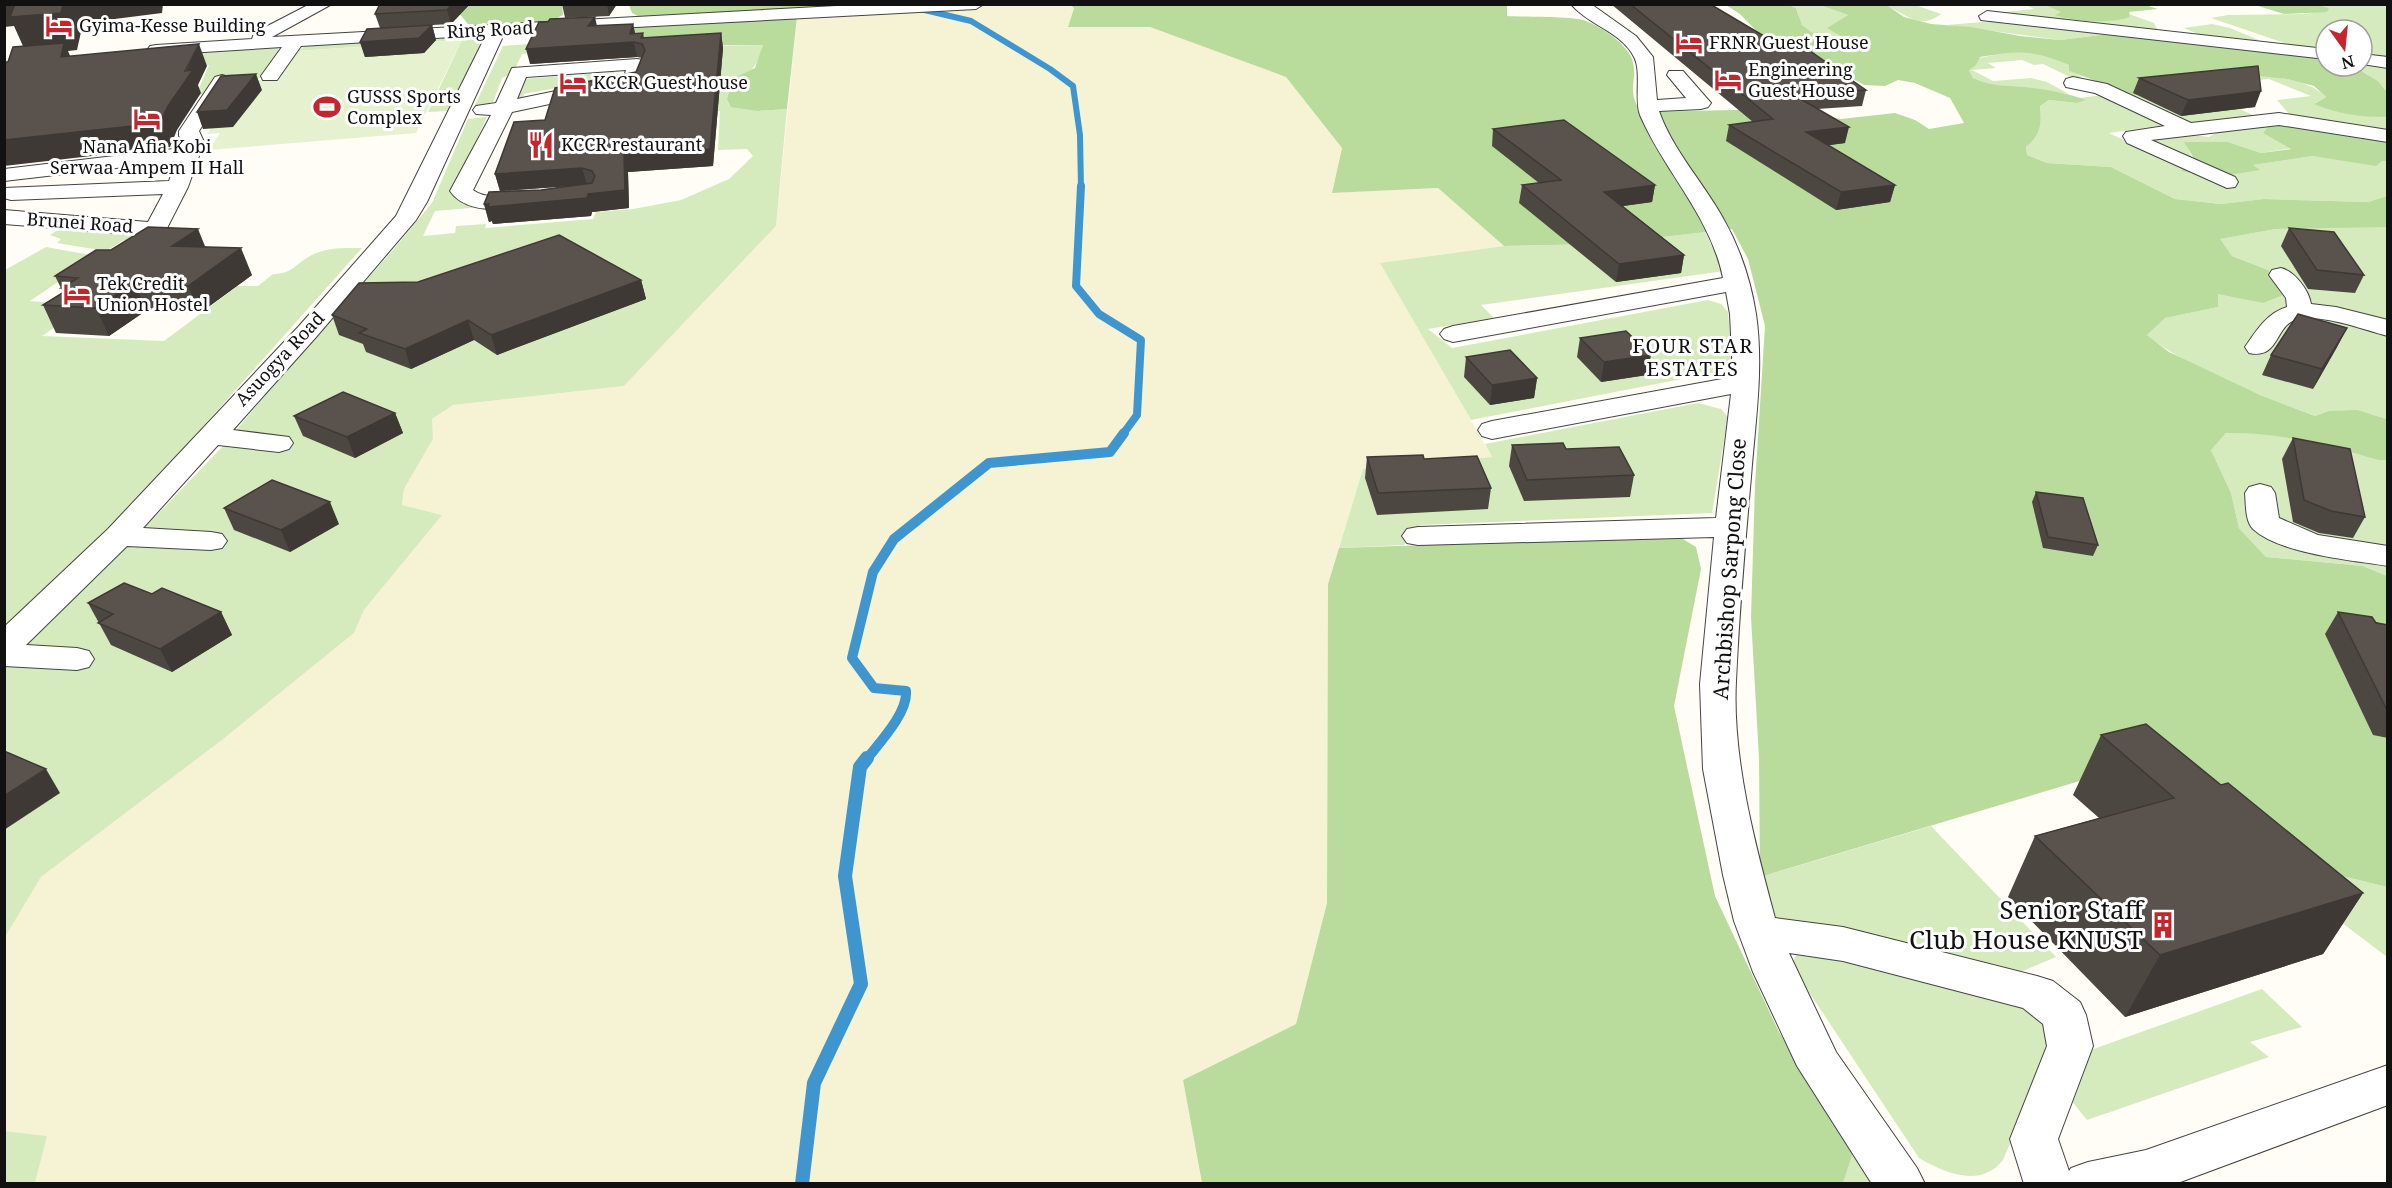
<svg xmlns="http://www.w3.org/2000/svg" width="2392" height="1188" font-family="'Noto Serif',serif">
  <style>
    .farmland { fill: #f6f3d4 }
    .green { fill: #d5ebbd }
    .forest { fill: #b9dc9c }
    .pitch { fill: #e6f2cf }
    .lines { fill: none; stroke-linecap: round; stroke-linejoin: round }
    .stream-far3 { stroke: #3f96cf; stroke-width: 6 }
    .stream-far2 { stroke: #3f96cf; stroke-width: 8 }
    .stream-far1 { stroke: #3f96cf; stroke-width: 10 }
    .stream { stroke: #3f96cf; stroke-width: 14 }
    .minor-casing { stroke: #444; stroke-width: 2 }
    .minor { fill: #fff; fill-rule: evenodd }
    .wall { fill: #4d4742; fill-rule: evenodd }
    .shaded-wall { fill: #3f3936 }
    .building { fill: #5a524d; stroke: #3f3936; stroke-width: 1.5 }
    .labels { text-anchor: middle; stroke-width: 6; stroke-linejoin: round; paint-order: stroke }
    .far-poi-label { font-size: 18px; fill: #111; stroke: #fff; text-anchor: start }
    .far-street-label { font-size: 18px; fill: #111; stroke: #fff }
    .far-quarter-label { font-size: 20px; letter-spacing: 1.5px; fill: #111; stroke: #fff }
    .street-label { font-size: 21px; fill: #111; stroke: #fff }
    .near-poi-label { font-size: 26px; fill: #111; stroke: #fff; text-anchor: end }
  </style>
  <rect width="100%" height="100%" fill="#fffdf5"/>
  <path class="farmland" d="M902,4H1071L1074,7L1068,27H1150L1286,77L1342,148L1332,193L1438,188L1504,246L1381,263L1492,457L1363,469L1328,584L1327,903L1296,1024L1183,1080L1202,1183H35L47,1136L5,1131L4,937L41,877L222,740L354,633L364,610L442,515L402,505L404,489L433,439L431,419L453,405L624,386L776,226L798,10Z"/>
  <g class="green">
    <path d="M1789,5H1820L1848,15L1828,28L1845,38C1829,40 1813,43 1802,26C1799,21 1799,13 1796,8Z"/>
    <path d="M1881,5H1915L1941,14C1916,33 1904,9 1881,5Z"/>
    <path d="M2026,5H2045L2062,12L2057,14C2076,27 2108,19 2130,17L2129,14L2154,23L2157,29L2155,32L2104,28V23L2082,21L2080,25L1994,13L2034,9Z"/>
    <path d="M2319,5H2387V61L2362,57V30H2326V52L2290,45L2211,18L2228,15L2306,14L2329,8Z"/>
    <path d="M1994,21L2109,34L2060,40L1947,25Z"/>
    <path d="M2212,24L2230,28L2261,41L2200,35L2184,28Z"/>
    <path d="M476,34L479,36L480,45L449,111L428,112L462,40L297,51L314,42Z"/>
    <path d="M541,43L538,52L522,54L513,73L502,78L493,102L474,107L503,46Z"/>
    <path d="M763,45C755,81 736,79 704,81L721,46Z"/>
    <path d="M278,47V53L260,78L237,80L211,94L196,95L209,65L5,86L4,68L81,59Z"/>
    <path d="M2020,50L2047,55L2069,65L2070,71L2083,77L2072,78L2043,64L2034,65L2022,60L1988,63L1996,68L1972,70L1993,81L2031,78L2047,82L2069,94L2025,87L1992,86L1973,78L1969,70L1979,58Z"/>
    <path d="M2362,63L2387,66V92L2378,81L2353,66H2362Z"/>
    <path d="M614,72L613,77L524,94L522,102L514,99L523,79Z"/>
    <path d="M2240,74C2270,77 2303,76 2326,97L2315,103L2386,117L2387,115V132L2290,115L2277,100L2311,96L2269,79L2190,86L2255,116L2203,124L2183,123L2116,90L2134,95L2156,94Z"/>
    <path d="M729,91L727,99L758,111L787,109L776,226L624,386L453,405L432,419L433,439L404,489L402,505L442,515L364,610L354,633L222,740L41,877L5,937V662L100,574L225,444L276,382L393,250L432,203L468,119L487,117L458,180L454,190L455,198L465,205L493,206L435,211L423,236L455,233L456,226L486,224L485,228L593,219L596,212L633,209L681,200L729,179L753,156L747,149L718,150L720,111L682,113L683,95Z"/>
    <path d="M2103,95L2165,125L2109,133L2157,156L2259,170L2252,165L2313,156L2387,161V196L2368,202L2264,199L2221,204L2175,199L2111,167L2047,163L2027,155L2026,147C2041,135 2042,124 2040,106L2049,100L2077,103L2085,100L2079,98Z"/>
    <path d="M2268,126L2263,133L2292,148L2261,153L2228,142H2185L2192,158C2178,152 2157,152 2147,137L2185,134L2209,137L2219,131Z"/>
    <path d="M64,226L153,234L144,241L124,240L106,251L57,243L61,239L50,235Z"/>
    <path d="M2342,227H2387V419C2362,411 2341,407 2315,416C2258,394 2195,373 2147,335L2164,318L2218,307L2217,293L2263,303L2268,270L2232,256L2219,239L2276,229Z"/>
    <path d="M1705,232L1724,271L1481,305L1494,318L1428,329L1452,348L1708,300L1721,304L1728,312L1733,369L1471,420L1380,263L1504,246L1602,244Z"/>
    <path d="M46,247L96,256L30,301L85,306L42,336L164,341L235,288L197,286H258L273,274C292,274 294,265 310,256C326,247 344,248 362,248L124,515L5,626V270Z"/>
    <path d="M1698,403L1721,409L1728,417L1712,513L1420,525L1404,545L1339,548L1363,469L1492,457L1485,444Z"/>
    <path d="M2261,432L2320,443L2378,460H2387V576L2363,566L2266,557L2239,528L2231,493L2211,450L2226,433Z"/>
    <path d="M1931,826L2056,957L2018,973L1775,927L1760,877Z"/>
    <path d="M2297,865L2387,887V957L2280,876Z"/>
    <path d="M1814,947L2013,996L2043,1021L2050,1050L2003,1160C1981,1188 1946,1174 1919,1158L1795,971L1792,962L1797,954Z"/>
    <path d="M2262,989L2302,1027L2250,1042L2269,1057L2087,1120L2063,1090L2085,1052Z"/>
    <path d="M5,1131L47,1136L35,1183H5Z"/>
    <path d="M1854,1150L1876,1183H1843Z"/>
  </g>
  <g class="forest">
    <path d="M469,4H562L563,15C536,30 497,27 468,24L458,12Z"/>
    <path d="M629,5H902L644,19L632,13Z"/>
    <path d="M1071,5H1507V16C1523,17 1575,16 1586,21C1601,27 1626,43 1632,59C1639,81 1625,89 1641,112L1784,109L1841,119L1895,113L1915,120L1929,129L1964,123L1950,98L1915,83L1898,80L1885,86L1864,85L1822,62L1802,59L1764,39L1740,14L1726,5H1789L1796,8L1802,25L1823,41L1844,38L1827,28L1848,15L1820,5H1881L1888,6L1904,17L1931,24L1971,27L2020,36L2060,40L2109,34L2326,58V66H2353L2378,81L2387,92L2386,117C2360,117 2338,114 2314,104L2326,97L2314,86L2287,79L2240,74L2156,94L2134,95L2069,71V65C2032,49 2018,51 1980,57L1976,65L1969,70L1973,78C1994,87 2003,85 2025,87C2045,89 2067,93 2086,100L2077,103L2049,100L2040,106C2042,124 2041,135 2026,147L2027,155L2047,163L2111,167L2175,199L2221,204L2264,199L2368,202L2387,196V227L2276,229L2220,239L2232,256L2268,270L2283,295L2263,303L2218,294V307L2165,318L2147,335L2169,352L2260,395L2315,416L2329,411L2357,410L2387,419V460H2378C2327,445 2279,432 2226,433L2211,450L2231,493L2239,528L2266,557L2363,566L2387,576V887L2297,865L2153,759L1760,877L1759,758L1751,617L1755,485L1765,326L1748,259L1732,229L1602,244L1504,246L1438,188L1332,193L1342,148L1286,77L1150,27H1068L1074,8Z"/>
    <path d="M2145,5L2158,9L2129,12L2130,17C2111,24 2073,22 2055,15L2061,12L2045,5Z"/>
    <path d="M2255,5H2319L2329,8L2327,12L2284,14Z"/>
    <path d="M797,17L787,109L758,111L731,107L727,99L732,79L755,68L763,45L622,46L541,35L506,37L508,32Z"/>
    <path d="M2269,125L2316,128L2387,139V161H2382L2376,166L2313,156L2253,165L2260,170L2216,177L2181,171L2193,157L2184,142H2228L2261,153L2291,149L2263,133Z"/>
    <path d="M1678,536L1696,547L1701,569L1674,706L1715,896L1779,1032L1854,1150L1843,1183H1202L1183,1080L1296,1024L1327,903L1328,584L1339,548Z"/>
  </g>
  <path class="pitch" d="M462,40L416,133L209,150L220,133L207,134L240,81L277,79L297,51Z"/>
  <g class="lines">
    <path class="stream-far3" d="M912,7L971,21L1050,69L1073,86L1080,135L1081,188"/>
    <path class="stream-far2" d="M1081,186L1076,286L1099,314L1141,340L1137,415L1123,434"/>
    <path class="stream-far1" d="M866,760C879,743 908,713 906,691L874,688L852,658L873,572L894,539L989,463L1110,452L1124,433"/>
    <path class="stream" d="M802,1184L814,1083L861,984L845,876L860,767L867,758"/>
    <defs>
      <g id="minor">
        <path d="M310,4H332L272,37L873,4H984L976,9L504,34L427,202L416,220L317,336L233,430L289,437L293,443L289,449L279,452L218,445L143,528L211,532L222,534L227,541L222,548L211,550L127,546L26,645L77,648L89,651L94,659L89,667L77,670L4,666V627L108,529L299,326L396,216L486,35L301,46L277,80H263L261,76L282,47L156,55L150,54L147,50L150,46L156,45L252,39L254,33Z"/>
        <path d="M1571,4H1591L1636,36L1653,57L1657,100L1686,98L1667,75L1669,71H1683L1711,103L1708,107L1701,109L1659,111C1673,151 1704,183 1724,220C1740,248 1751,282 1756,314C1764,369 1755,423 1751,477C1745,545 1739,613 1736,681C1732,758 1755,844 1775,918L1843,927L2037,976L2053,981L2080,1002L2086,1015L2093,1046L2058,1139L2069,1171L2071,1168L2088,1162L2146,1150L2388,1065V1105L2175,1184H2024L2010,1139L2047,1046L2043,1024L2023,1008L1843,961L1789,953L1836,1052L1917,1168L1925,1184H1872L1797,1066L1753,972L1734,921L1723,875L1703,769L1700,684L1714,537L1418,545L1407,543L1402,536L1407,529L1418,527L1716,518L1731,394L1492,439L1482,436L1478,430L1482,424L1492,421L1733,377L1730,314L1726,292L1453,342L1444,339L1440,334L1444,329L1453,326L1723,278C1711,217 1664,171 1640,115C1634,99 1642,72 1634,57C1622,32 1588,25 1571,4Z"/>
        <path d="M1987,11L2326,49V59L1981,20L1979,16Z"/>
        <path d="M2362,54L2388,57V68L2362,64Z"/>
        <path d="M637,59L643,60L646,64L639,85L512,112L473,190C492,204 517,188 539,193L542,198L539,203C512,209 468,217 450,191L491,115L476,114L473,110L476,106L496,103L512,68ZM626,70L624,77L517,99L526,77Z"/>
        <path d="M222,75L229,77L231,81L199,131L204,142L188,187L164,234L156,236L4,224V210L148,222L163,194L11,200L4,198V188L169,181L176,161L4,181V169L182,148L184,142L179,136V131L215,77Z"/>
        <path d="M2073,77L2107,84L2191,123L2279,113L2388,130V142L2279,125L2151,140L2235,177L2238,182L2235,187L2227,188L2127,143L2123,136L2126,132L2165,126L2095,93L2066,87L2064,83L2066,79Z"/>
        <path d="M2281,268C2294,271 2309,290 2311,304L2336,307L2388,320V336C2360,329 2328,315 2299,319C2274,323 2281,360 2249,353L2245,347C2256,331 2267,313 2287,307L2286,298L2269,275L2272,270Z"/>
        <path d="M2260,484L2271,487L2275,493L2279,518L2318,535L2388,546V566C2352,560 2280,554 2253,529C2245,521 2246,504 2245,493L2249,487Z"/>
      </g>
    </defs>
    <use href="#minor" class="minor-casing"/>
    <use href="#minor" class="minor"/>
  </g>
  <g class="wall">
    <path d="M380,4H470L451,24L432,25L436,40L424,53L365,57L360,42L380,28L375,14Z"/>
    <path d="M562,4H617L609,16L565,18Z"/>
    <path d="M1611,4H1710L1779,45L1866,90L1862,106L1817,109L1845,143L1828,145L1895,185L1890,202L1836,210L1726,141L1729,125L1753,122Z"/>
    <path d="M633,24L635,33H643L644,38L721,33L723,48L713,166L628,172L629,208L592,212L591,216L493,224L492,221L489,222L484,204L500,191L495,174L545,120L636,72L642,58L637,57L530,64L597,26ZM567,186L541,190L500,191Z"/>
    <path d="M2139,78L2255,107L2181,116L2133,93Z"/>
    <path d="M1493,129L1655,185L1652,202L1623,206L1684,255L1681,273L1616,282L1519,203L1522,185L1539,183L1492,146Z"/>
    <path d="M2289,228L2364,275L2355,293L2308,289L2281,246Z"/>
    <path d="M205,247L252,275L200,313L147,310L109,336L56,333L43,305L63,292L55,276L111,250Z"/>
    <path d="M641,280L646,299L497,355L474,340L411,369L366,352L363,344L339,335L332,315Z"/>
    <path d="M2347,328L2337,347L2313,389L2262,375L2271,355Z"/>
    <path d="M1580,338L1647,375L1601,382L1577,357Z"/>
    <path d="M1466,357L1537,378L1534,398L1490,405L1464,377Z"/>
    <path d="M395,413L403,433L355,458L303,436L294,416Z"/>
    <path d="M2293,438L2365,517L2353,538L2319,533L2293,522L2282,459Z"/>
    <path d="M1512,445L1566,449L1634,475L1630,497L1524,501L1509,466Z"/>
    <path d="M1367,457L1424,459L1491,488L1488,509L1377,515L1365,478Z"/>
    <path d="M2036,492L2098,545L2093,556L2043,548L2032,502Z"/>
    <path d="M224,508L339,524L290,552L234,530Z"/>
    <path d="M152,594L221,612L232,635L172,672L111,645L88,603Z"/>
    <path d="M2338,612L2388,625V738L2373,735L2325,634Z"/>
    <path d="M2101,735L2221,785L2363,893L2323,954L2125,1017L2008,897L2035,836L2099,818L2073,795Z"/>
  </g>
  <g class="shaded-wall">
    <path d="M4,4H163L162,13L83,23L77,50L68,51L74,65L27,55L14,26L4,27Z"/>
    <path d="M452,4H470L451,24L447,10Z"/>
    <path d="M607,4H617L609,16Z"/>
    <path d="M595,17L598,31L588,26Z"/>
    <path d="M633,24L636,39L634,42L637,57L530,64L526,49L630,34Z"/>
    <path d="M432,25L436,40L424,53L365,57L360,42Z"/>
    <path d="M721,33L723,48L713,166L628,172L629,208L592,212L591,216L493,224L492,221L489,222L484,204L588,194L624,155Z"/>
    <path d="M199,44L207,66L198,85L201,93L177,130L170,147L4,166V140L168,106Z"/>
    <path d="M256,74L262,90L233,127L203,129L197,112Z"/>
    <path d="M2261,91L2255,107L2181,116L2188,100Z"/>
    <path d="M1849,127L1845,143L1802,149L1806,132Z"/>
    <path d="M582,168L587,185L500,191L495,174Z"/>
    <path d="M1655,185L1652,202L1601,209L1604,192Z"/>
    <path d="M1895,185L1890,202L1836,210L1841,192Z"/>
    <path d="M198,229L209,256L172,246Z"/>
    <path d="M241,248L252,275L200,313L188,286Z"/>
    <path d="M1684,255L1681,273L1616,282L1619,264Z"/>
    <path d="M641,280L646,299L497,355L491,335Z"/>
    <path d="M134,283L147,310L109,336L96,308Z"/>
    <path d="M468,320L474,340L411,369L405,349Z"/>
    <path d="M2347,328L2337,347L2313,389L2322,369Z"/>
    <path d="M1651,355L1647,375L1601,382L1604,362Z"/>
    <path d="M1537,378L1534,398L1490,405L1492,385Z"/>
    <path d="M395,413L403,433L355,458L347,437Z"/>
    <path d="M330,502L339,524L290,552L281,530Z"/>
    <path d="M221,612L232,635L172,672L160,649Z"/>
    <path d="M46,769L60,793L4,830V796Z"/>
    <path d="M2363,893L2323,954L2125,1017L2160,955Z"/>
  </g>
  <g class="building">
    <path d="M15,4H63L61,13L10,17Z"/>
    <path d="M380,4H452L447,10L375,14Z"/>
    <path d="M1630,4H1710L1779,45L1800,44L1866,90L1792,94L1849,127L1806,132L1895,185L1841,192L1729,125L1773,119Z"/>
    <path d="M595,17L588,26L633,24L630,34L643,33L641,38L721,33L710,149L624,155L625,190L588,194L587,198L488,207L489,204H484L489,192L541,190L592,183L595,176L592,171L582,168L495,174L514,122L545,120L555,88L636,72L645,50L642,44L634,42L526,49L539,22H548L550,19Z"/>
    <path d="M432,25L419,38L360,42L367,29Z"/>
    <path d="M64,43L61,57L199,44L185,71L193,70L168,106L160,123L4,140V62H8L13,47Z"/>
    <path d="M2258,66L2261,91L2188,100L2139,78Z"/>
    <path d="M256,74L227,110L197,112L221,76Z"/>
    <path d="M1564,120L1655,185L1604,192L1684,255L1619,264L1522,185L1561,180L1493,129Z"/>
    <path d="M148,227L198,229L172,246L241,248L188,286L134,283L96,308L43,305L69,289L61,288L78,278L55,276L96,250H111Z"/>
    <path d="M2289,228L2334,232L2364,275L2317,270Z"/>
    <path d="M559,235L641,280L491,335L468,320L405,349L359,333L367,329L332,315L359,283L418,282Z"/>
    <path d="M2298,314L2347,328L2322,369L2271,355Z"/>
    <path d="M1626,331L1651,355L1604,362L1580,338Z"/>
    <path d="M1510,350L1537,378L1492,385L1466,357Z"/>
    <path d="M343,392L395,413L347,437L294,416Z"/>
    <path d="M2293,438L2350,449L2365,517L2331,511L2304,500Z"/>
    <path d="M1563,443L1566,449L1619,447L1634,475L1527,480L1512,445Z"/>
    <path d="M1423,455L1424,459L1477,456L1491,488L1378,493L1367,457Z"/>
    <path d="M272,480L330,502L281,530L224,508Z"/>
    <path d="M2036,492L2083,498L2098,545L2048,537Z"/>
    <path d="M124,583L152,594L162,588L221,612L160,649L98,623L113,614L88,603Z"/>
    <path d="M2338,612L2372,617L2376,623L2388,625V712Z"/>
    <path d="M2146,724L2221,785L2228,783L2363,893L2160,955L2035,836L2174,798L2101,735Z"/>
    <path d="M4,751L46,769L4,796Z"/>
  </g>
  <defs>
    <symbol id="hotel-bare" viewBox="-9 -9 18 18"><path d="M-6-4.5h1.5V1H6V5H4.5V3h-9V5H-6ZM-4 0a1.8 1.8 0 1 1 3.6 0ZM.5 0V-2.5h3Q6-2.5 6 0Z" fill="#c4262e" stroke="#fff" stroke-width="2.5" paint-order="stroke"/></symbol>
    <symbol id="stadium-bare" viewBox="-9 -9 18 18"><path d="M0-5a6.5 5 0 1 0 0 10a6.5 5 0 1 0 0-10ZM-3.5-1.8h7v3.6h-7Z" fill="#c4262e" stroke="#fff" stroke-width="2.5" paint-order="stroke"/></symbol>
    <symbol id="restaurant-bare" viewBox="-9 -9 18 18"><path d="M-5-6h1v4h1v-4h1v4h1v-4h1v5L-1.5 .5V6h-2V.5L-5-1ZM5-6V6H3V1.5H1.5Q1.5-4 5-6Z" fill="#c4262e" stroke="#fff" stroke-width="2.5" paint-order="stroke"/></symbol>
    <symbol id="building-bare" viewBox="-9 -9 18 18"><path d="M-4-6H4V6H1V3H-1V6H-4ZM-2.5-4.3h1.7v1.8h-1.7ZM.8-4.3h1.7v1.8H.8ZM-2.5-1h1.7V.8h-1.7ZM.8-1h1.7V.8H.8Z" fill="#c4262e" stroke="#fff" stroke-width="2.5" paint-order="stroke"/></symbol>
  </defs>
  <g fill-rule="evenodd">
    <use href="#hotel-bare" x="40" y="7" width="38" height="38"/>
    <use href="#hotel-bare" x="1670" y="24" width="38" height="38"/>
    <use href="#hotel-bare" x="1709" y="61" width="38" height="38"/>
    <use href="#hotel-bare" x="554" y="64" width="38" height="38"/>
    <use href="#stadium-bare" x="308" y="88" width="38" height="38"/>
    <use href="#hotel-bare" x="128" y="100" width="38" height="38"/>
    <use href="#restaurant-bare" x="522" y="126" width="38" height="38"/>
    <use href="#hotel-bare" x="58" y="275" width="38" height="38"/>
    <use href="#building-bare" x="2144" y="906" width="38" height="38"/>
  </g>
  <g class="labels">
    <g class="far-poi-label">
      <text x="79" y="32">Gyima-Kesse Building</text>
      <text x="1709" y="49">FRNR Guest House</text>
      <text x="1748" y="76">Engineering<tspan x="1748" dy="21">Guest House</tspan></text>
      <text x="593" y="89">KCCR Guest house</text>
      <text x="347" y="103">GUSSS Sports<tspan x="347" dy="21">Complex</tspan></text>
      <text x="561" y="151">KCCR restaurant</text>
      <text x="147" y="153" text-anchor="middle">Nana Afia Kobi<tspan x="147" dy="21">Serwaa Ampem II Hall</tspan></text>
      <text x="97" y="290">Tek Credit<tspan x="97" dy="21">Union Hostel</tspan></text>
    </g>
    <g class="far-street-label">
      <text transform="translate(490 30) rotate(-3)" y="6">Ring Road</text>
      <text transform="translate(80 223) rotate(4)" y="6">Brunei Road</text>
      <text transform="translate(280 359) rotate(-47)" y="6">Asuogya Road</text>
    </g>
    <g class="far-quarter-label">
      <text x="1693" y="353">FOUR STAR<tspan x="1693" dy="23">ESTATES</tspan></text>
    </g>
    <g class="street-label">
      <text transform="translate(1730 569) rotate(-86)" y="7">Archbishop Sarpong Close</text>
    </g>
    <g class="near-poi-label">
      <text x="2143" y="919">Senior Staff<tspan x="2143" dy="30">Club House KNUST</tspan></text>
    </g>
  </g>
  <rect width="2392" height="1188" fill="none" stroke="#111111" stroke-width="12"/>
  <g transform="translate(2344 48) rotate(165)"><circle r="28" fill="#ffffff" stroke="#a0a0a0" stroke-width="1.5"/>
  <path d="M0-4.5L10 22L0 15L-10 22Z" fill="#c4262e"/>
  <text y="-9" font-size="16" font-weight="bold" text-anchor="middle" fill="#111111">N</text>
  </g>
</svg>
